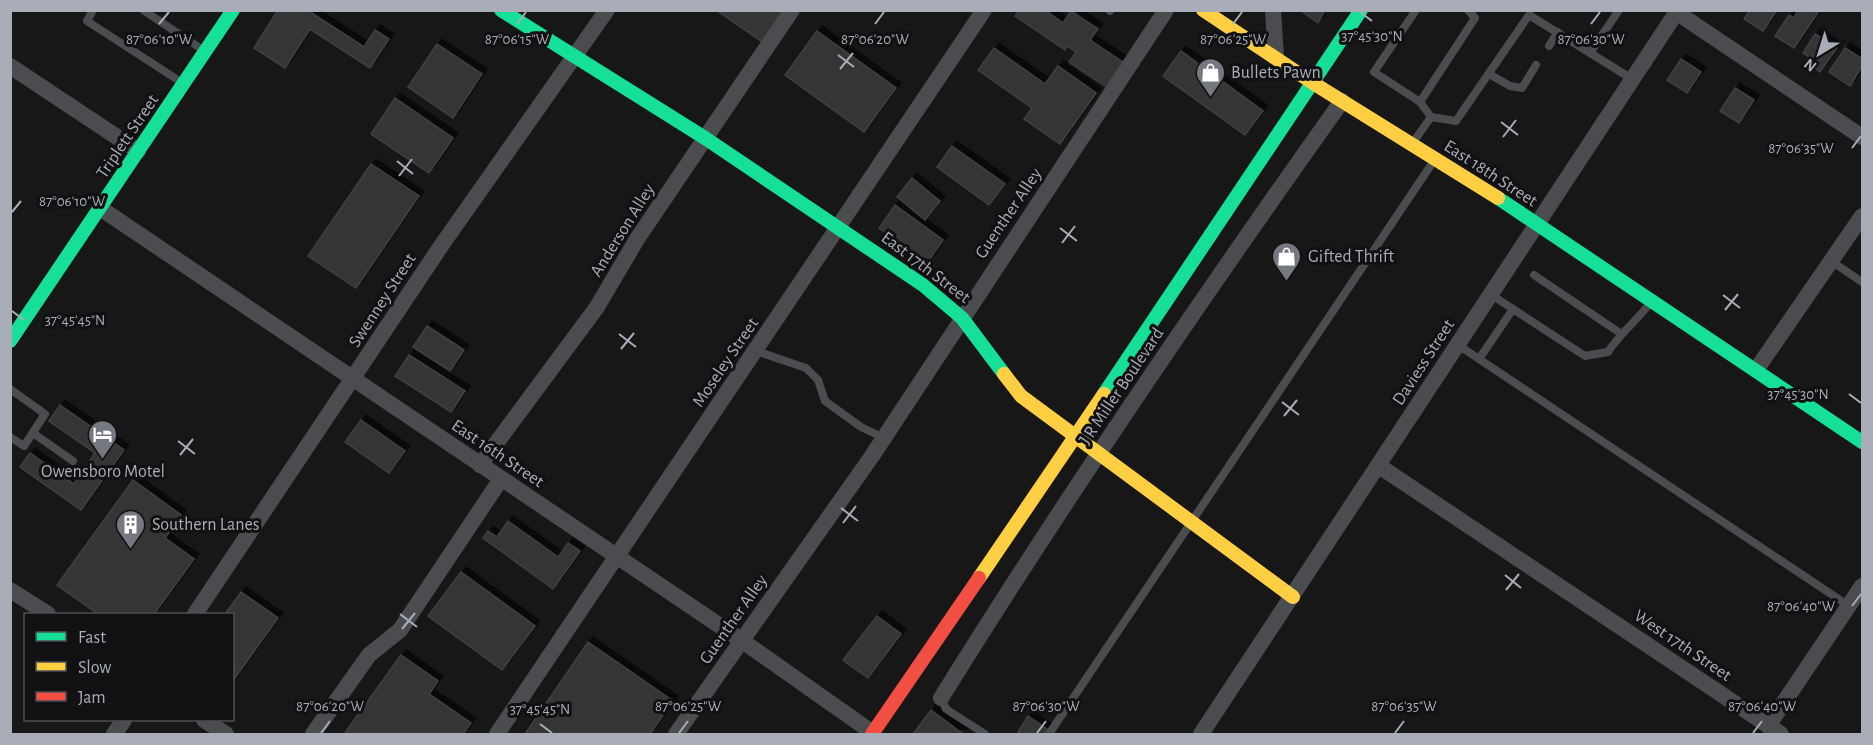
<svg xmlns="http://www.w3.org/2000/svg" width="1873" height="745" font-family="'Alegreya Sans',sans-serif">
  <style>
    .building { fill: #353536; stroke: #3f4043; stroke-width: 1.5; filter: url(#shadow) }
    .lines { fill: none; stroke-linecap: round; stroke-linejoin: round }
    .lane { stroke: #4b4c50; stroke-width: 8 }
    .street { stroke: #4b4c50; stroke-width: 16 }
    .fast { stroke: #16e098; stroke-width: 14 }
    .slow { stroke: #ffcf43; stroke-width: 14 }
    .jam { stroke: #f24e42; stroke-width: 14 }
    .ticks { fill: none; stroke: #a8adb8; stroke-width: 2 }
    .labels { text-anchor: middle; stroke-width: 6; stroke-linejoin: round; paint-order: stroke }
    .poi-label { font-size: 18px; fill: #a8adb8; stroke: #111113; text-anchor: start }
    .street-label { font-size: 18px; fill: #a8adb8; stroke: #111113 }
    .ticks-label { font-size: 15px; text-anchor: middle; fill: #a8adb8; stroke: #111113; stroke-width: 6; stroke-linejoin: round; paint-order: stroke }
  </style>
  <defs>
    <filter id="shadow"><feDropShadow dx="5" dy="-5" stdDeviation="0" flood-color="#0009"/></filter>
  </defs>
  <rect width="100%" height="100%" fill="#171717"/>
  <g class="building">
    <path d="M278,10H307L364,47L375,30L389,39L370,68L310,29L285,68L254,48Z"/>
    <path d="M716,10H787L764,43Z"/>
    <path d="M1019,10H1045L1063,23L1071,11L1098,29L1090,40L1124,63L1108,88L1069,62L1076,52L1067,46L1065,50L1015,16Z"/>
    <path d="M1300,10H1325L1318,23Z"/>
    <path d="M1750,10H1777L1763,31L1744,19Z"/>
    <path d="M1798,10L1819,11L1794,48L1775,36L1789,15L1794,18Z"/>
    <path d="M817,31L896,88L864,132L785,75Z"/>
    <path d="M1815,34L1837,48L1820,72L1808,63L1811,58L1803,53Z"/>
    <path d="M437,44L482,74L453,118L408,87Z"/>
    <path d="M994,48L1045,84L1058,66L1096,93L1060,144L1024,119L1032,108L978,70Z"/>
    <path d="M1845,48L1862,59V66L1850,86L1829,72Z"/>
    <path d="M1181,51L1263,111L1245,135L1163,76Z"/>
    <path d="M1681,59L1701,72L1687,93L1667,80Z"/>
    <path d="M1735,88L1754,100L1739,123L1720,111Z"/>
    <path d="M395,98L453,138L429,173L371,134Z"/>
    <path d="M952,146L1005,184L989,205L937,167Z"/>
    <path d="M371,164L419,196L356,288L308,256Z"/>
    <path d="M912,178L940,201L925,220L897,197Z"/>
    <path d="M895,205L943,240L927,263L879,228Z"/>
    <path d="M427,326L464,350L450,371L413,347Z"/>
    <path d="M409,355L465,391L451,412L395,376Z"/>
    <path d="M60,405L124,450L81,510L20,467L30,453L74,484L95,453L49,421Z"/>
    <path d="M361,420L405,451L389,473L345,442Z"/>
    <path d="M133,480L181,515L165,538L194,559L154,614H98L57,585Z"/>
    <path d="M508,521L558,557L568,543L580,551L553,589L483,538L488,531L497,537Z"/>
    <path d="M461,572L535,626L502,670L428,616Z"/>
    <path d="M241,592L278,618L232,682V614H225Z"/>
    <path d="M877,616L901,634L868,678L843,660Z"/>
    <path d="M588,642L673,701L650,734H525Z"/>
    <path d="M401,655L438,681L429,694L471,723L463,734H344Z"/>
    <path d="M931,710L963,734H913Z"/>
    <path d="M1028,716L1050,731L1047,734H1022L1018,732Z"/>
  </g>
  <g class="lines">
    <g class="lane">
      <path d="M93,10L87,21L181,82"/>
      <path d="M143,10L203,50"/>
      <path d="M1109,10L1110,11"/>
      <path d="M1416,10L1374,72L1420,102L1431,117"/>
      <path d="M1549,46L1558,32"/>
      <path d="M1590,53L1619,10"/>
      <path d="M1489,74L1510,86L1522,88L1536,65"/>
      <path d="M1420,102L1475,18L1468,10"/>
      <path d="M1414,141L1431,117L1456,121L1529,15L1632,79"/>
      <path d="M1831,261L1862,282"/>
      <path d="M1534,275L1620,333"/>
      <path d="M1490,294L1585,356L1608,352C1620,333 1637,321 1650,303"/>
      <path d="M1458,345L1849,606"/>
      <path d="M756,351L806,368L818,380L825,401L861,427L884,438"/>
      <path d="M1479,359L1513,309"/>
      <path d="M10,389L45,414L24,446L10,437"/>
      <path d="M33,433L73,461"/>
      <path d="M941,698L946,709L985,734"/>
      <path d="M1049,734L1435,159"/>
    </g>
    <g class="street">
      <path d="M1273,10L1276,58"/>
      <path d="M1676,12L1862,137"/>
      <path d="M10,66L138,151"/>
      <path d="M100,208L741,640L873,733"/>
      <path d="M1756,370L1862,216"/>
      <path d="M480,465L597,307L637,239L792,10"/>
      <path d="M1379,466L1781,734"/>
      <path d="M10,590L48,614"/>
      <path d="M195,614L441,246L607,10"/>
      <path d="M941,698C1068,494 1203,296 1342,101"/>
      <path d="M204,720L226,734"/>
      <path d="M1768,726L1862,586"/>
      <path d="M114,734L124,720"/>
      <path d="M313,734L369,655L400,630L501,479"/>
      <path d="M497,734L984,10"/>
      <path d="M676,734L872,456L1166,10"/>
      <path d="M1201,734L1678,10"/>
    </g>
    <g class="fast">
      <path d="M501,10L705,138L923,285L962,318L1004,374"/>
      <path d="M1498,198L1862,442"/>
      <path d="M10,341L233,10"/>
      <path d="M1104,394L1361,10"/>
    </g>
    <g class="slow">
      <path d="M1203,10L1313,83L1498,198"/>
      <path d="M1004,374L1021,396L1293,597"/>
      <path d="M979,578L1104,394"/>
    </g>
    <path class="jam" d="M872,734L979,578"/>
  </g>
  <path class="ticks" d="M1360,12L1372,21M159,24L169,12M517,24L526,12M875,24L884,12M1233,24L1242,12M1591,24L1600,12M838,55L854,67M840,69L853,53M1501,122L1518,135M1503,137L1516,120M1852,148L1861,136M397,161L413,174M399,176L412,159M12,212L21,201M1060,228L1077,241M1062,243L1075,226M1723,295L1740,308M1725,310L1738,294M12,311L24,320M619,334L636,347M621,349L634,333M1849,394L1861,403M1282,402L1299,415M1284,416L1297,400M178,441L195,454M180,455L193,439M841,508L858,521M843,523L856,506M1505,575L1521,588M1506,590L1519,574M1852,606L1861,594M400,614L417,627M402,629L415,613M540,724L552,733M321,733L330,721M679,733L688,721M1037,733L1046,721M1395,733L1404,721M1753,733L1762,721"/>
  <defs>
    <symbol id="shop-pin" viewBox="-11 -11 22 30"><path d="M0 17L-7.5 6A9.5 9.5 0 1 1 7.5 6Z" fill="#757880" stroke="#111113"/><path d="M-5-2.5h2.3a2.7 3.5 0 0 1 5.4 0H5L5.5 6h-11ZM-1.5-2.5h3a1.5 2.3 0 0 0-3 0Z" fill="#fff"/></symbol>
    <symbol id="hotel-pin" viewBox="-11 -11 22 30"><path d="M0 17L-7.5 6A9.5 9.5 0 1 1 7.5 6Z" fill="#757880" stroke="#111113"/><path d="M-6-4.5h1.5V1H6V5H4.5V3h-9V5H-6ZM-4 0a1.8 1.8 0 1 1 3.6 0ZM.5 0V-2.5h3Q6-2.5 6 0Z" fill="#fff"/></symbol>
    <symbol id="building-pin" viewBox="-11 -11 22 30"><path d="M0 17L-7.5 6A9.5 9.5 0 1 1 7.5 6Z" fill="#757880" stroke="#111113"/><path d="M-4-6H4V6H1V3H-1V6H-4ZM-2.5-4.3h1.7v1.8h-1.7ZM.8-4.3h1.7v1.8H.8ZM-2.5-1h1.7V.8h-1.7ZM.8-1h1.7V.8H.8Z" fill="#fff"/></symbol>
  </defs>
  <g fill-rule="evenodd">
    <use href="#shop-pin" x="1194" y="56" width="33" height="45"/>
    <use href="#shop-pin" x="1270" y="240" width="33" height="45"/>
    <use href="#hotel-pin" x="86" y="418" width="33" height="45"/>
    <use href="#building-pin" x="114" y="508" width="33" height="45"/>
  </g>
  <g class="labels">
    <g class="poi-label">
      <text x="1231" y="78">Bullets Pawn</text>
      <text x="1308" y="262">Gifted Thrift</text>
      <text x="103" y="477" text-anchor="middle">Owensboro Motel</text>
      <text x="152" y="530">Southern Lanes</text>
    </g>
    <g class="street-label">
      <text transform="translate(127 136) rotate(-56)" y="6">Triplett Street</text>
      <text transform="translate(1491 173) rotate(33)" y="6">East 18th Street</text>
      <text transform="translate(1008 213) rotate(-56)" y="6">Guenther Alley</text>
      <text transform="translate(622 230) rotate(-58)" y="6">Anderson Alley</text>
      <text transform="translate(926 267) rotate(37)" y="6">East 17th Street</text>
      <text transform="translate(382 300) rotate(-57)" y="6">Swenney Street</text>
      <text transform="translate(725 362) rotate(-56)" y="6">Moseley Street</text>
      <text transform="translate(1423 362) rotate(-57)" y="6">Daviess Street</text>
      <text transform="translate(1121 386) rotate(-56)" y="6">J R Miller Boulevard</text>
      <text transform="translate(498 453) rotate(34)" y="6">East 16th Street</text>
      <text transform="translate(733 619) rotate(-55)" y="6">Guenther Alley</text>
      <text transform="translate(1683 645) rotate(34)" y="6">West 17th Street</text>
    </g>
  </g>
  <g class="ticks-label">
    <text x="1372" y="41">37°45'30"N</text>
    <text x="1233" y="44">87°06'25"W</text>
    <text x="159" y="44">87°06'10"W</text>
    <text x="517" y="44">87°06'15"W</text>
    <text x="875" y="44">87°06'20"W</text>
    <text x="1591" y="44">87°06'30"W</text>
    <text x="1801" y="153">87°06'35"W</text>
    <text x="72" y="206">87°06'10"W</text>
    <text x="75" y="325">37°45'45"N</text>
    <text x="1798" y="399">37°45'30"N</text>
    <text x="1801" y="611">87°06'40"W</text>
    <text x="330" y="711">87°06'20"W</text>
    <text x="688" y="711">87°06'25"W</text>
    <text x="1046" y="711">87°06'30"W</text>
    <text x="1404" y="711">87°06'35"W</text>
    <text x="1762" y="711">87°06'40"W</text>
    <text x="540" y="714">37°45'45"N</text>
  </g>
  <rect width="1873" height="745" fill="none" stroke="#a8adb8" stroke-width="24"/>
  <rect x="24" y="613" width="210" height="108" fill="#111113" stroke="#4d4f55" stroke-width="1.5"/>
  <rect x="36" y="632" width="30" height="9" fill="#16e098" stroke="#4d4f55" stroke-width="1.5"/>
  <text x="78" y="643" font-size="18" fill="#a8adb8">Fast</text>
  <rect x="36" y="662" width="30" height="9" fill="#ffcf43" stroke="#4d4f55" stroke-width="1.5"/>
  <text x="78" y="673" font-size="18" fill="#a8adb8">Slow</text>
  <rect x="36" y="692" width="30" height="9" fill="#f24e42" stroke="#4d4f55" stroke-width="1.5"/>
  <text x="78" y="703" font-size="18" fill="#a8adb8">Jam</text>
  <g transform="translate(1819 54) rotate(218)" stroke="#111113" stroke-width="4.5" paint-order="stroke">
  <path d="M0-4.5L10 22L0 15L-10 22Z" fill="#a8adb8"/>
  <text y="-9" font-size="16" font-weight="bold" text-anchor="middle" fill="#a8adb8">N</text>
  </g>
</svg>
